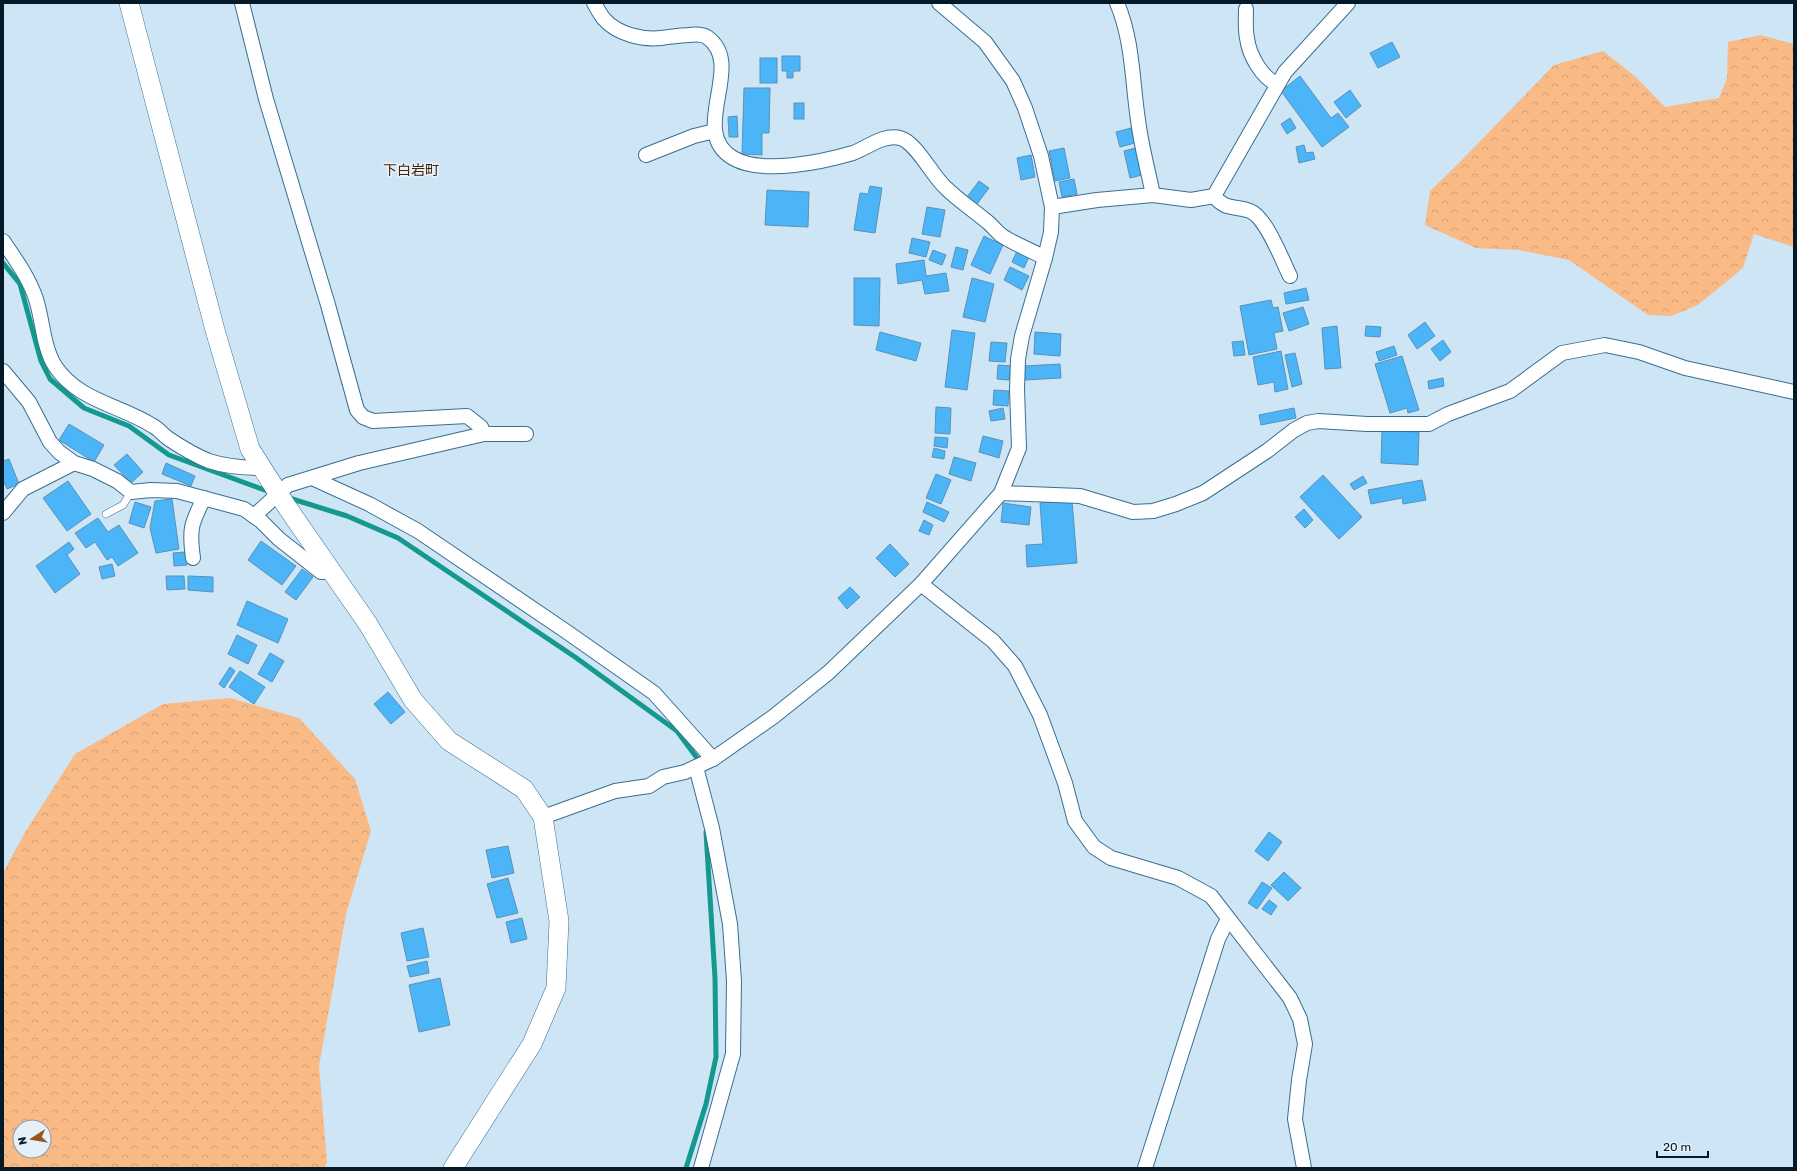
<svg xmlns="http://www.w3.org/2000/svg" width="1797" height="1171" font-family="Rubik,'Noto Sans JP',sans-serif">
  <style>
    .forest { fill: url(#forest-crowns); fill-rule: evenodd }
    .lines { fill: none; stroke-linecap: round; stroke-linejoin: round }
    .stream { stroke: #13998d; stroke-width: 5 }
    .building { fill: #4cb5f8; stroke: #5991b8 }
    .lane-casing { stroke: #376f94; stroke-width: 8 }
    .street-casing { stroke: #376f94; stroke-width: 16 }
    .secondary-casing { stroke: #376f94; stroke-width: 20 }
    .lane { stroke: #fff; stroke-width: 7 }
    .street { stroke: #fff; stroke-width: 14 }
    .secondary { stroke: #fff; stroke-width: 19 }
    .labels { text-anchor: middle; stroke-width: 3.5; stroke-linejoin: round; paint-order: stroke }
    .quarter-label { font-size: 14px; fill: #432509; stroke: #e5f0f9 }
  </style>
  <defs>
    <pattern id="forest-crowns" width="20" height="18" patternUnits="userSpaceOnUse"><rect width="20" height="18" fill="#f9ba86"/><path d="M2 6a3 3 0 1 1 6 0M12 15a3 3 0 1 1 6 0" fill="none" stroke="#d49f74"/></pattern>
  </defs>
  <rect width="100%" height="100%" fill="#cee5f6"/>
  <g class="forest">
    <path d="M1760,35L1794,44V247L1754,234L1743,268L1698,305L1671,316L1648,315L1569,260L1519,250L1476,248L1425,225L1430,191L1458,164L1554,65L1603,51L1636,77L1665,107L1719,98L1727,78L1728,42Z"/>
    <path d="M230,698L299,718L355,779L371,831L346,914L319,1066L327,1163L324,1168H3V873L24,834L75,754L163,704ZM20,1127H44V1151H20Z"/>
  </g>
  <g class="lines">
    <g class="stream">
      <path d="M3,263L20,284L41,361L50,379L84,408L129,426L169,455L270,492"/>
      <path d="M289,498L347,516L398,538L575,657L677,731L697,758L698,764"/>
      <path d="M686,1168L706,1104L716,1057L715,978L706,832"/>
    </g>
  </g>
  <g class="building">
    <path d="M1392,42L1400,57L1378,68L1370,53Z"/>
    <path d="M782,56H800V71H793V78H787V71H782Z"/>
    <rect x="760" y="58" width="17" height="25"/>
    <path d="M1300,76L1331,118L1338,113L1349,127L1322,147L1281,91Z"/>
    <path d="M744,88H770L769,133H762V155L742,154Z"/>
    <path d="M1350,90L1361,106L1346,118L1334,102Z"/>
    <rect x="794" y="103" width="10" height="16"/>
    <path d="M737,116L738,137H729L728,117Z"/>
    <path d="M1290,118L1296,128L1287,134L1281,124Z"/>
    <path d="M1131,128L1135,143L1120,147L1116,132Z"/>
    <path d="M1304,145L1306,153L1313,152L1315,159L1299,163L1296,147Z"/>
    <path d="M1139,147L1146,174L1130,178L1124,151Z"/>
    <path d="M1064,148L1070,178L1055,181L1049,151Z"/>
    <path d="M1031,155L1035,177L1021,180L1017,158Z"/>
    <path d="M1074,179L1077,194L1062,197L1059,182Z"/>
    <path d="M979,181L989,188L977,204L967,197Z"/>
    <path d="M870,186L882,188L875,233L854,230L860,193L868,194Z"/>
    <path d="M767,190L809,192L808,227L765,225Z"/>
    <path d="M927,207L945,210L940,237L922,234Z"/>
    <path d="M984,236L1003,245L990,274L971,265Z"/>
    <path d="M912,238L930,242L926,257L909,253Z"/>
    <path d="M956,247L968,250L963,270L951,267Z"/>
    <path d="M933,250L946,255L942,265L929,260Z"/>
    <path d="M1017,251L1029,257L1024,268L1012,262Z"/>
    <path d="M924,260L926,276L946,273L949,291L925,294L922,280L898,284L896,264Z"/>
    <path d="M1010,267L1029,276L1022,290L1004,280Z"/>
    <path d="M854,278H880L879,326L854,325Z"/>
    <path d="M972,278L994,284L985,322L963,317Z"/>
    <path d="M1306,288L1309,300L1286,304L1284,293Z"/>
    <path d="M1271,300L1273,308L1278,307L1283,331L1274,333L1277,349L1249,355L1240,306Z"/>
    <path d="M1303,307L1309,324L1289,331L1283,313Z"/>
    <path d="M1425,322L1435,336L1417,349L1408,335Z"/>
    <path d="M1337,326L1341,368L1325,369L1322,328Z"/>
    <path d="M1366,326L1381,327L1380,337L1365,336Z"/>
    <path d="M952,330L975,333L967,390L945,387Z"/>
    <path d="M880,332L921,343L916,361L876,350Z"/>
    <path d="M1035,332L1061,334L1060,356L1034,354Z"/>
    <path d="M1443,340L1451,352L1440,361L1431,349Z"/>
    <path d="M1243,341L1245,355L1234,356L1232,342Z"/>
    <path d="M991,342L1007,343L1005,362L989,361Z"/>
    <path d="M1394,346L1397,355L1379,361L1376,352Z"/>
    <path d="M1281,351L1288,389L1275,392L1274,382L1258,385L1253,357Z"/>
    <path d="M1295,353L1302,384L1292,387L1285,355Z"/>
    <path d="M1402,356L1419,410L1408,413L1407,408L1390,413L1375,364Z"/>
    <path d="M1060,364L1061,378L1025,380L1024,366Z"/>
    <path d="M998,365L1011,366L1009,380L997,379Z"/>
    <path d="M1443,378L1444,386L1429,389L1428,381Z"/>
    <path d="M994,390L1009,391L1008,406L993,405Z"/>
    <path d="M936,407L951,408L950,434L935,433Z"/>
    <path d="M1003,408L1005,419L991,421L989,411Z"/>
    <path d="M1294,408L1296,418L1261,425L1259,415Z"/>
    <path d="M69,424L104,445L94,462L59,440Z"/>
    <path d="M1382,431L1419,432L1418,465L1381,463Z"/>
    <path d="M983,436L1003,441L999,458L979,452Z"/>
    <path d="M935,437L948,438L947,448L934,446Z"/>
    <path d="M934,448L945,451L944,459L932,457Z"/>
    <path d="M127,454L143,472L131,483L114,465Z"/>
    <path d="M954,457L976,463L971,481L949,474Z"/>
    <path d="M9,459L19,484L7,489L3,480V461Z"/>
    <path d="M166,463L195,476L191,486L162,474Z"/>
    <path d="M936,474L951,480L941,504L926,498Z"/>
    <path d="M1323,475L1362,517L1339,539L1300,497Z"/>
    <path d="M1363,476L1367,483L1354,490L1350,484Z"/>
    <path d="M1422,480L1426,500L1403,504L1402,498L1371,504L1368,490Z"/>
    <path d="M68,481L91,514L67,531L43,498Z"/>
    <path d="M172,499L179,549L156,553L150,528L155,501Z"/>
    <path d="M1072,500L1077,563L1027,567L1026,545L1043,544L1040,503Z"/>
    <path d="M135,502L151,507L144,528L129,523Z"/>
    <path d="M927,502L949,512L944,522L923,512Z"/>
    <path d="M1003,503L1031,507L1029,525L1001,522Z"/>
    <path d="M1304,509L1313,520L1305,528L1295,517Z"/>
    <path d="M98,518L108,532L119,525L138,553L118,566L112,557L107,560L95,542L86,548L75,533Z"/>
    <path d="M924,520L933,525L929,535L919,531Z"/>
    <path d="M261,541L296,566L282,585L248,560Z"/>
    <path d="M69,542L74,549L67,555L80,574L55,593L36,566Z"/>
    <path d="M890,544L909,564L895,577L876,558Z"/>
    <path d="M186,552L187,565L174,566L173,553Z"/>
    <path d="M112,564L115,576L102,579L99,567Z"/>
    <path d="M302,569L313,577L296,600L285,592Z"/>
    <path d="M166,576H184L185,589L167,590Z"/>
    <path d="M188,576L213,577V592L188,590Z"/>
    <path d="M850,587L860,597L847,609L838,598Z"/>
    <path d="M247,601L288,619L278,643L237,625Z"/>
    <path d="M237,635L257,645L248,664L228,654Z"/>
    <path d="M270,653L284,661L272,682L258,674Z"/>
    <path d="M230,667L235,671L224,688L219,684Z"/>
    <path d="M240,671L265,687L254,704L229,687Z"/>
    <path d="M388,692L405,712L391,724L374,704Z"/>
    <path d="M1269,832L1282,842L1268,861L1255,851Z"/>
    <path d="M508,846L514,873L492,878L486,850Z"/>
    <path d="M1284,872L1301,888L1288,901L1271,885Z"/>
    <path d="M508,878L518,913L497,918L487,884Z"/>
    <path d="M1262,882L1272,888L1257,909L1248,903Z"/>
    <path d="M1269,900L1277,906L1271,915L1262,909Z"/>
    <path d="M522,918L527,939L511,943L506,922Z"/>
    <path d="M423,928L429,957L407,961L401,933Z"/>
    <path d="M427,961L429,973L410,977L407,966Z"/>
    <path d="M440,978L450,1025L419,1032L409,985Z"/>
  </g>
  <g class="lines">
    <defs>
      <path id="lane" d="M106,514L123,505L131,492"/>
      <g id="street">
        <path d="M242,3L266,99L328,305L357,410L363,417L373,421L467,416L481,427L484,434"/>
        <path d="M594,3C597,8 600,14 604,19C617,34 642,40 661,38C671,37 680,35 689,35C696,34 702,34 707,37C747,65 687,131 733,158C762,175 822,162 853,153C867,148 883,134 900,138C916,142 933,177 946,188C958,200 972,209 985,220C991,224 995,230 1001,235C1014,244 1031,250 1045,258"/>
        <path d="M1117,3C1133,41 1132,80 1138,120C1141,145 1148,170 1153,195"/>
        <path d="M1246,9C1246,19 1245,29 1247,38C1249,55 1262,78 1277,84"/>
        <path d="M646,155L694,136L715,131"/>
        <path d="M1214,196C1226,211 1234,205 1250,211C1266,217 1282,260 1290,276"/>
        <path d="M1052,207L1097,200L1153,195L1191,200L1214,196L1285,72L1348,3"/>
        <path d="M3,241C16,260 29,278 36,299C43,321 43,347 55,366C78,401 120,405 153,426C159,429 163,435 169,439C181,447 196,456 209,461C227,467 245,468 263,468"/>
        <path d="M3,371L29,402L50,442L59,452L74,463L93,469L117,481L131,492L151,490L177,491L244,509L261,521L279,539L321,572H332"/>
        <path d="M312,478L369,504L418,531L567,632L654,693L713,759"/>
        <path d="M1001,493L1080,496L1133,512L1153,511L1176,504L1203,493L1267,451L1294,430L1307,423L1318,421L1367,424H1429L1448,414L1510,391L1562,353L1605,345L1639,352L1685,368L1794,392"/>
        <path d="M3,513L23,489L74,463"/>
        <path d="M254,516L288,485L359,463L484,434H526"/>
        <path d="M193,558C189,529 191,524 204,498"/>
        <path d="M921,584L993,641L1015,666L1040,715L1065,783L1075,821L1094,847L1111,858L1178,878L1211,896L1290,998L1300,1019L1305,1044L1299,1080L1295,1119L1304,1168"/>
        <path d="M696,767L712,828L730,924L734,981L733,1054L701,1168"/>
        <path d="M543,817L615,791L649,786L663,777L685,772L713,759L773,717L828,673L921,584L1001,493L1019,448L1017,389L1018,359L1022,336L1045,258L1051,232L1052,207L1041,156L1025,108L1013,81L985,42L939,3"/>
        <path d="M1145,1168L1218,939L1228,919"/>
      </g>
      <path id="secondary" d="M129,3L215,330L250,449L287,507L368,624L413,700L449,741L524,789L543,817L559,921L556,988L532,1044L453,1168"/>
    </defs>
    <use href="#lane" class="lane-casing"/>
    <use href="#street" class="street-casing"/>
    <use href="#secondary" class="secondary-casing"/>
    <use href="#lane" class="lane"/>
    <use href="#street" class="street"/>
    <use href="#secondary" class="secondary"/>
  </g>
  <g class="labels">
    <g class="quarter-label">
      <text x="411" y="175">下白岩町</text>
    </g>
  </g>
  <rect width="1797" height="1171" fill="none" stroke="#041a29" stroke-width="8"/>
  <g transform="translate(32 1139) rotate(258)"><circle r="19" fill="#e5f0f9" stroke="#8b9aa6"/>
  <path d="M0-3L7 15L0 10L-7 15Z" fill="#935619"/>
  <text y="-6" font-size="11" font-weight="bold" text-anchor="middle" fill="#041a29">N</text>
  </g>
  <path d="M1657 1151v6h51v-6" fill="none" stroke="#041a29" stroke-width="2"/>
  <text x="1663" y="1151" font-size="12" fill="#041a29" stroke="#e5f0f9" stroke-width="3" paint-order="stroke">20 m</text>
</svg>
